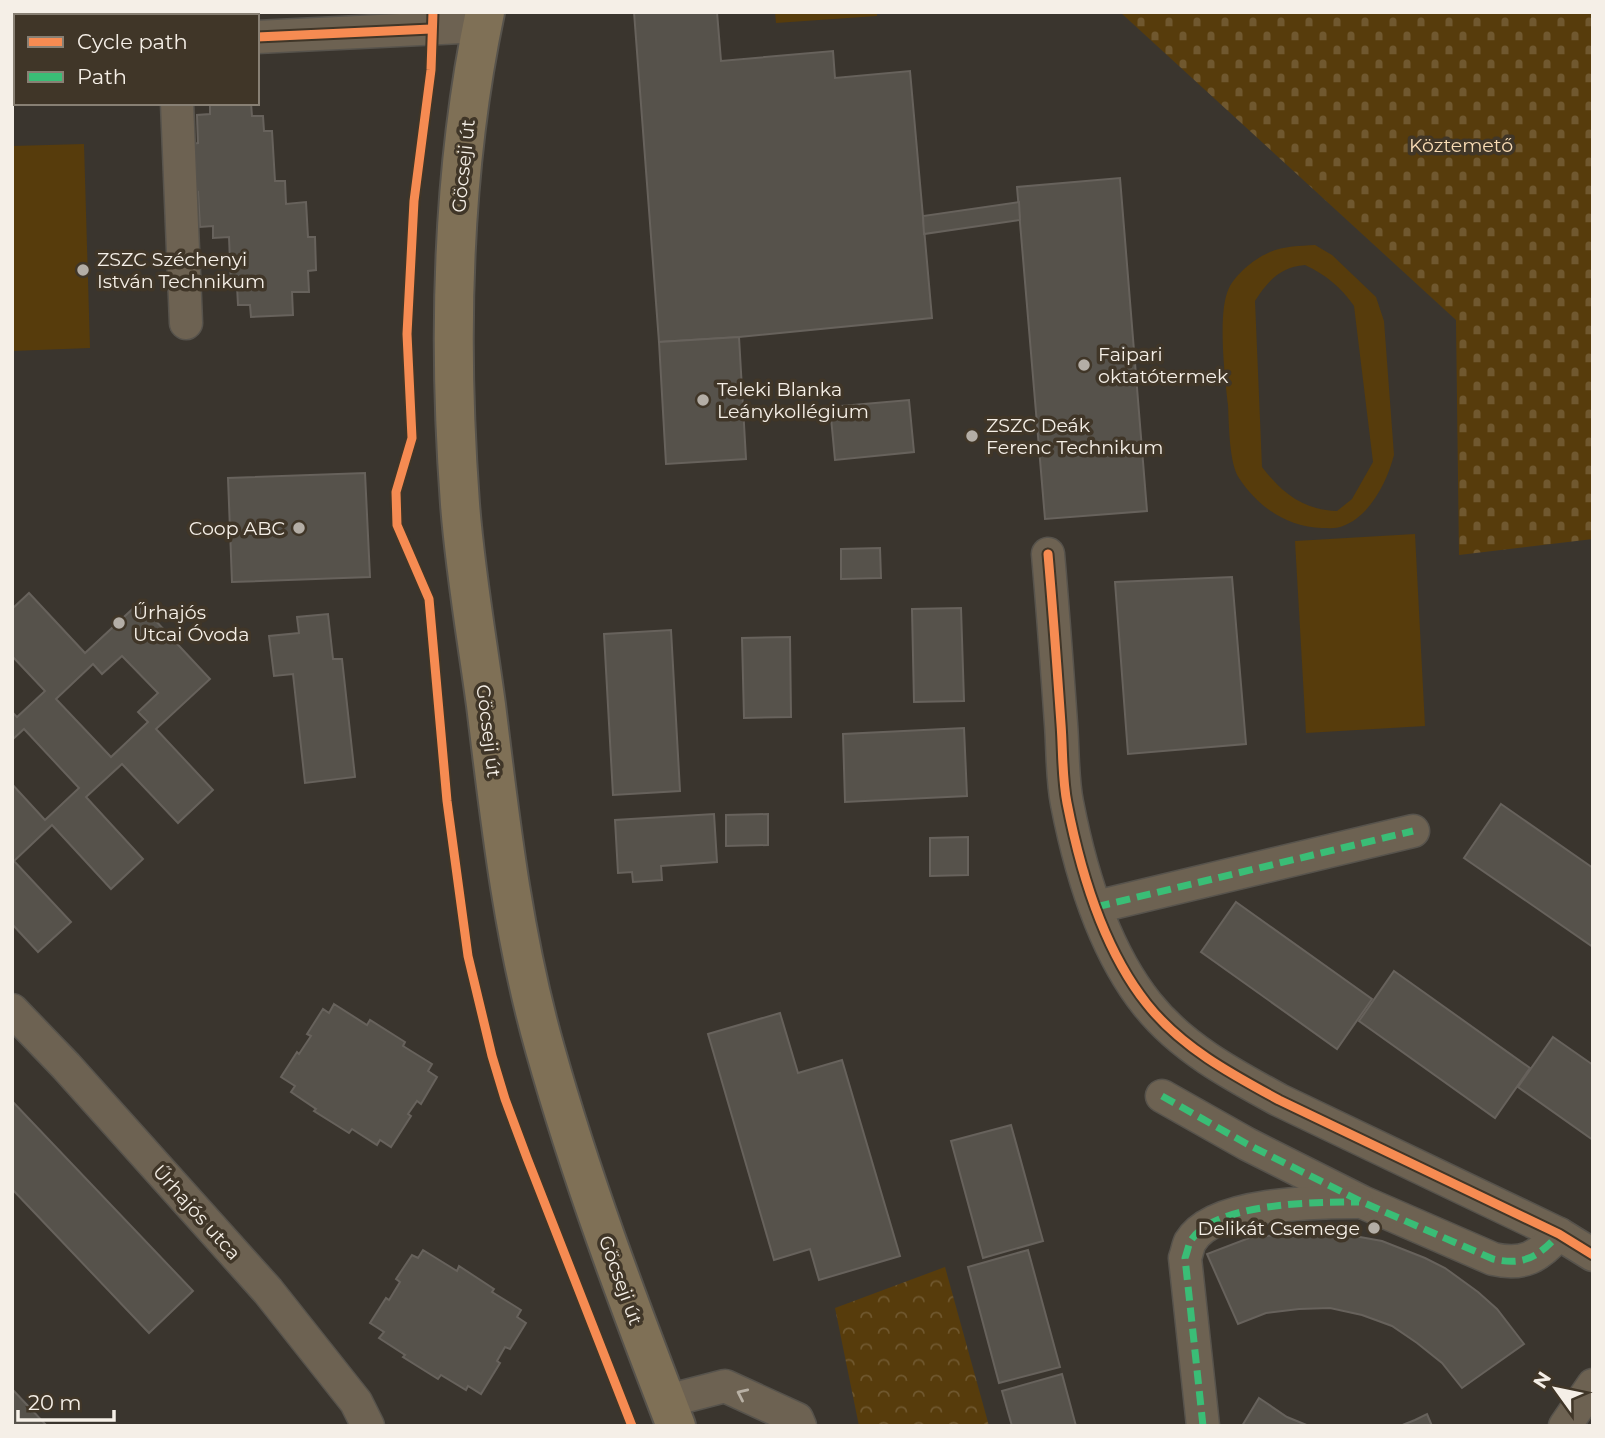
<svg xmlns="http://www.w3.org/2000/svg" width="1605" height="1438" font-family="Montserrat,sans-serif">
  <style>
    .grass { fill: #573c0c; fill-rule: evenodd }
    .cemetery { fill: url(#cemetery-stones) }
    .park { fill: url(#park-crowns) }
    .building { fill: #56524b; stroke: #67625c; stroke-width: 2; fill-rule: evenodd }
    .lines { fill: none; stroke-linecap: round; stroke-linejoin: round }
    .minor-casing { stroke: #57534c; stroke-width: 35 }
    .major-casing { stroke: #57534c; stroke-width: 42 }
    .minor { stroke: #6d6252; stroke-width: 32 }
    .major { stroke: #7f7056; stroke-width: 38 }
    .quiet { stroke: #3abd76; stroke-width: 7; stroke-dasharray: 14 7; stroke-linecap: butt }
    .cycleway-casing { stroke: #403628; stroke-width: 13 }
    .cycleway { stroke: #f68b52; stroke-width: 9 }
    .oneway { stroke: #b8b0a4 }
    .poi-dot { fill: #b4aea6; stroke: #403628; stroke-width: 2.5 }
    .labels { text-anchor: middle; stroke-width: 7; stroke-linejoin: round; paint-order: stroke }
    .park-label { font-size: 19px; fill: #f9dcb5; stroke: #403628 }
    .street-label { font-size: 19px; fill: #f5efe7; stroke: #403628 }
    .poi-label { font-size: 19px; fill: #f5efe7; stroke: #403628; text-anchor: start }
  </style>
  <defs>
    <pattern id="cemetery-stones" width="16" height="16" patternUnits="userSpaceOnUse" patternTransform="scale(1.75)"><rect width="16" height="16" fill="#573c0c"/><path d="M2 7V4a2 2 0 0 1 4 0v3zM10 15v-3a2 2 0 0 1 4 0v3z" fill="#70582f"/></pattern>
    <pattern id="park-crowns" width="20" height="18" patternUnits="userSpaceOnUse" patternTransform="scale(1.75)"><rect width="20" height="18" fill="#573c0c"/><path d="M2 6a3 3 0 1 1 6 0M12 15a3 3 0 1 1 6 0" fill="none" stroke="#70582f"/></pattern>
  </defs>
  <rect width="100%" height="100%" fill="#3a352e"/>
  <g class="grass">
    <path d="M775,12H877V16L776,23Z"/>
    <path d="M84,144L90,348L12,351V146Z"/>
    <path d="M1315,245L1332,255L1376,297L1384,321L1394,455C1387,482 1370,516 1343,526C1337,529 1328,528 1322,528C1287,527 1258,507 1239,478C1229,463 1229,424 1228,405C1225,378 1217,312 1229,288C1236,274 1254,259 1268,253C1282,246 1300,246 1315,245ZM1305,265C1326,275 1341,287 1354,306L1373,462L1352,499L1337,511C1303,510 1282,493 1262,467L1255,301C1268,281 1280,267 1305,265Z"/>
    <path d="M1415,534L1425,726L1306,733L1295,541Z"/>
  </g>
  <path class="cemetery" d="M1120,12H1593V539L1459,555L1456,320Z"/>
  <path class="park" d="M945,1267L989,1426H859L835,1308Z"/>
  <g class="building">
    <path d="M634,12H717L721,61L833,51L835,78L910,71L932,318L739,337L659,342Z"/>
    <path d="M210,103H251L252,116H263L264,131H272L275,181H285L286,204L306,202L308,237H315L316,270L308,271L309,292H292L293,315L251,317L250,305H238L237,286H231L229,237L213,238V226L200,227L198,192L193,193L190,144L198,143L197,115L210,114Z"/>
    <path d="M1120,178L1147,511L1045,519L1017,187Z"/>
    <path d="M1019,202L1020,220L924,234L923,216Z"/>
    <path d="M739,337L746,459L666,464L659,342Z"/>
    <path d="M909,400L914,452L835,460L830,407Z"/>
    <path d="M365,473L370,577L232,582L228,478Z"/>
    <path d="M880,548L881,578L841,579V549Z"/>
    <path d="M1232,577L1246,744L1128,754L1115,582Z"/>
    <path d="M29,593L85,653L139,603L210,679L156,729L213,790L178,823L122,764L86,797L143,859L111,889L52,825L14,861L71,922L38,952L12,924V784L45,820L79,788L24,729L12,740V712L17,717L45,691L12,656V609ZM122,656L158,693L138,712L148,722L111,757L56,699L93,664L102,674Z"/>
    <path d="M961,608L964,701L914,702L912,609Z"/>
    <path d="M328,614L333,659H342L355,777L305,783L293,674L274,676L269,636L299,633L297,617Z"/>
    <path d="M671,630L680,791L613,795L604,634Z"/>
    <path d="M790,637L791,717L744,718L742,638Z"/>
    <path d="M964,728L967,796L845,802L843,734Z"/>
    <path d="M1501,804L1593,868V947L1464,858Z"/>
    <path d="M714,814L717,862L661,866L662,880L633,882L632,872L618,873L615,820Z"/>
    <path d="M768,814V845L726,846V815Z"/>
    <path d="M968,837V875L930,876V838Z"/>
    <path d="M1236,902L1372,999L1337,1049L1201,952Z"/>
    <path d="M1394,971L1530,1068L1495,1118L1359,1021Z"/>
    <path d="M334,1004L367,1025L370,1020L405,1042L403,1046L432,1064L428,1071L437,1077L421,1104L417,1101L408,1114L411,1116L391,1147L380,1140L377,1145L352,1129L349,1133L314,1111L316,1109L291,1092L295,1086L281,1077L297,1052L299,1054L311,1036L307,1034L323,1009L329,1013Z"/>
    <path d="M780,1013L798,1073L842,1060L900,1256L819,1280L810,1249L774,1260L708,1034Z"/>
    <path d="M1553,1037L1593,1065V1140L1518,1087Z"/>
    <path d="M12,1101L193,1291L149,1333L12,1189Z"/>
    <path d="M1011,1125L1043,1241L983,1258L951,1141Z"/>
    <path d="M1314,1231L1338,1233L1382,1241L1425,1258L1445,1268L1478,1292L1497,1309L1524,1344L1462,1388L1442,1363L1417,1343L1392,1326L1362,1315L1330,1308L1299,1309L1266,1313L1238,1324L1207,1254L1249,1238Z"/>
    <path d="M423,1250L457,1271L459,1266L494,1289L492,1292L521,1310L517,1317L526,1323L510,1349L505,1347L497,1361L500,1363L481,1394L468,1386L466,1390L441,1375L438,1379L403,1357L405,1355L379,1338L384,1332L370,1323L386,1298L389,1300L400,1282L396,1279L412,1255L418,1258Z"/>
    <path d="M1028,1250L1060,1367L999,1383L968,1267Z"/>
    <path d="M1062,1374L1076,1426H1012L1002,1391Z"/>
    <path d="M12,1389L47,1426H12Z"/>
    <path d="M1259,1398L1287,1417L1309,1426H1242Z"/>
    <path d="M1427,1414L1432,1426H1400L1415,1420Z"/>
  </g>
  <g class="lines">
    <defs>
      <g id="minor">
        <path d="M257,37L482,26"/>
        <path d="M12,46H16"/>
        <path d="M177,103L186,323"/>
        <path d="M1048,554C1053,611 1057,667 1061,724C1063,750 1062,778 1067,803C1080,870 1104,950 1147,1004C1181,1047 1231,1074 1279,1100L1559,1234L1593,1255"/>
        <path d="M1096,907L1413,831"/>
        <path d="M12,1010L66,1066L268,1291L356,1402L368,1426"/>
        <path d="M1162,1096L1247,1144L1362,1202L1493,1259C1524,1266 1538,1257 1559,1234"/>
        <path d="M667,1401L725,1386L797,1419L800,1426"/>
        <path d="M1203,1426L1185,1258C1187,1253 1188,1246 1190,1242C1213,1202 1317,1202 1357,1202"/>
        <path d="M1565,1426L1593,1385"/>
      </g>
      <path id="major" d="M485,12C451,174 448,340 460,504C465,571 477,639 486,705C500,820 513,937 545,1049C581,1177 628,1302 676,1426"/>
    </defs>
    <use href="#minor" class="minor-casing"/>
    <use href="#major" class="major-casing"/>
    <use href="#minor" class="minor"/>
    <use href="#major" class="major"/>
    <g class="quiet">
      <path d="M1096,907L1413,831"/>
      <path d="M1162,1096L1247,1144L1362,1202L1493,1259C1524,1266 1538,1257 1559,1234"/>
      <path d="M1203,1426L1185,1258C1187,1253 1188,1247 1190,1242C1212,1202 1319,1202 1359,1202"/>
    </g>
    <defs>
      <g id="cycleway">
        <path d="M433,12L431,70L414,201L407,334L412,438L396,492L397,525L429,599L447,801L468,956L492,1056L505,1099L527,1158L632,1426"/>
        <path d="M257,37L431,29"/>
        <path d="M1048,554C1053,611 1057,667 1061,724C1063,750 1062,778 1067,803C1080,870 1104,950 1147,1004C1181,1047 1231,1074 1279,1100L1559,1234L1593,1255"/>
      </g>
    </defs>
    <use href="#cycleway" class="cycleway-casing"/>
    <use href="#cycleway" class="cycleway"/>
  </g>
  <defs><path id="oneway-chevron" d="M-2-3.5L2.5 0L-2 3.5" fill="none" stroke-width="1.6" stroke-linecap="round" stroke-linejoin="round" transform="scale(1.75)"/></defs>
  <use class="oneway" href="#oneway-chevron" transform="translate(742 1394) rotate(-155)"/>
  <g class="poi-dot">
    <circle cx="83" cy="270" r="7"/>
    <circle cx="1084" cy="365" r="7"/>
    <circle cx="703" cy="400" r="7"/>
    <circle cx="972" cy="436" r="7"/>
    <circle cx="299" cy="528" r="7"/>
    <circle cx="119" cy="623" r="7"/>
    <circle cx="1374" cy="1228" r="7"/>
  </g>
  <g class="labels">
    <g class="park-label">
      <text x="1461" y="152">Köztemető</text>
    </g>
    <g class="street-label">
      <text transform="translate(463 166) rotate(-84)" y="7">Göcseji út</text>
      <text transform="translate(489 731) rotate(83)" y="7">Göcseji út</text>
      <text transform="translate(197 1212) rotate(48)" y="7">Űrhajós utca</text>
      <text transform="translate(621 1280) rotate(70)" y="7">Göcseji út</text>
    </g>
    <g class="poi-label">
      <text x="97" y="266">ZSZC Széchenyi<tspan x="97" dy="22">István Technikum</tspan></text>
      <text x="1098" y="361">Faipari<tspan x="1098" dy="22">oktatótermek</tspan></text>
      <text x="717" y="396">Teleki Blanka<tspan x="717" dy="22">Leánykollégium</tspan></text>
      <text x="986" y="432">ZSZC Deák<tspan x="986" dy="22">Ferenc Technikum</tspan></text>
      <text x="285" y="535" text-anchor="end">Coop ABC</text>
      <text x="133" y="619">Űrhajós<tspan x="133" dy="22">Utcai Óvoda</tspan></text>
      <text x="1360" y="1235" text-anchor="end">Delikát Csemege</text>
    </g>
  </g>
  <rect width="1605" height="1438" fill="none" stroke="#f5efe7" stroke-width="28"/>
  <rect x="14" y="14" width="245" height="91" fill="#403628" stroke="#888074" stroke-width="2"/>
  <rect x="28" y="37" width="35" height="10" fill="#f68b52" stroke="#888074" stroke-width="2"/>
  <text x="77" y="49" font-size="21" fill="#f5efe7">Cycle path</text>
  <rect x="28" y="72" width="35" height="10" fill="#3abd76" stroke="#888074" stroke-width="2"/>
  <text x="77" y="84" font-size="21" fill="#f5efe7">Path</text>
  <g transform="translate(1556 1389) rotate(303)" stroke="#403628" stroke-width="5" paint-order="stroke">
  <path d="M0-5L12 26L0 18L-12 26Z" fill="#f5efe7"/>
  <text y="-10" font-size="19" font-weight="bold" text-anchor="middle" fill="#f5efe7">N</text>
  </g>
  <path d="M18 1410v10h96v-10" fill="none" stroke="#f5efe7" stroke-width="3.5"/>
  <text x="28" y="1410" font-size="21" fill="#f5efe7" stroke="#403628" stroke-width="5" paint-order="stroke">20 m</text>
</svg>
